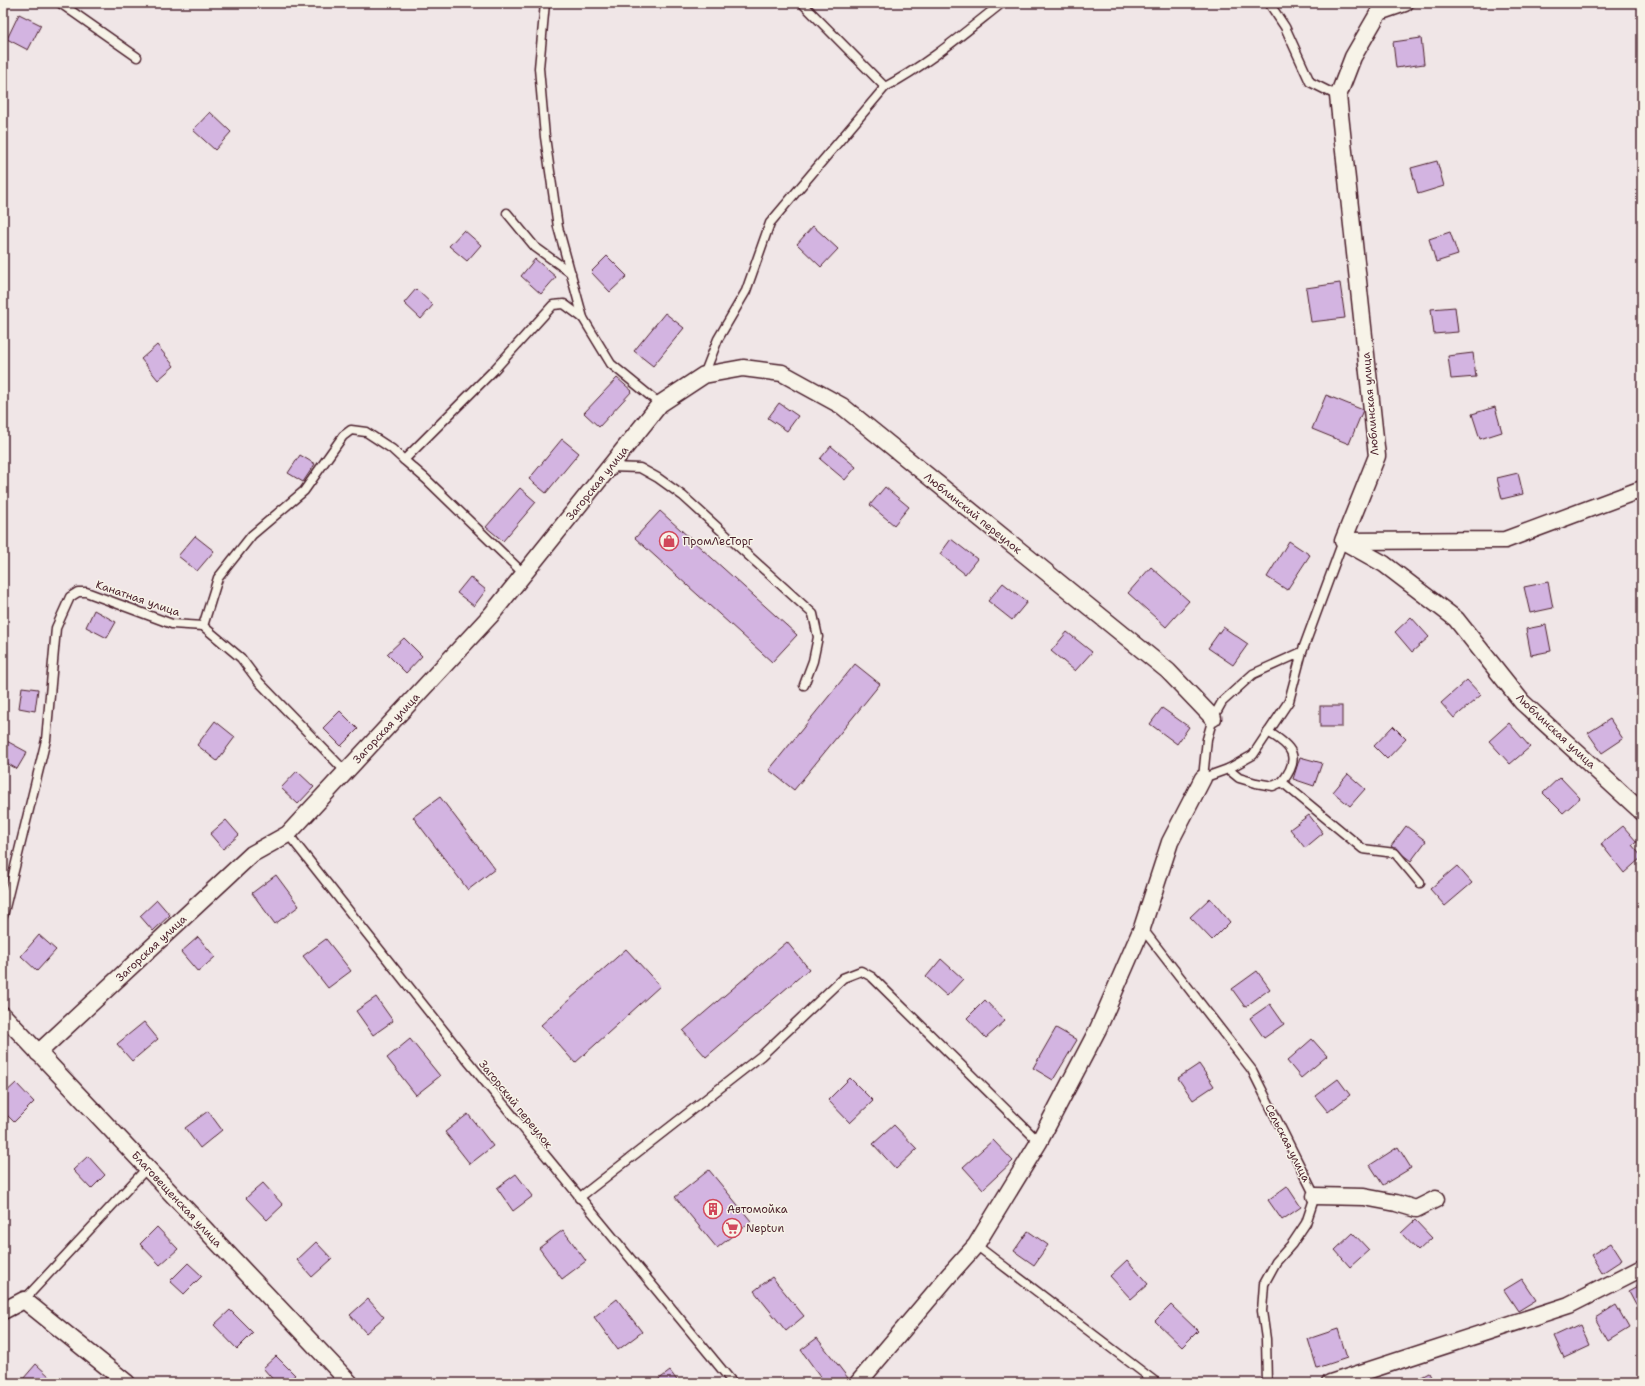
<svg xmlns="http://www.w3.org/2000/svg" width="1645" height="1386" font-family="'Shantell Sans',sans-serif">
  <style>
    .building { fill: #d3b4e1; stroke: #4a1f2b }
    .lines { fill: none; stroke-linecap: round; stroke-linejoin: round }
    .lane-casing { stroke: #4a1f2b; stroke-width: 11 }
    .street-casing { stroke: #4a1f2b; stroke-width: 19 }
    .lane { stroke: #f7f3e8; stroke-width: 8 }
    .street { stroke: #f7f3e8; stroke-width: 16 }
    .labels { text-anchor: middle; stroke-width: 3; stroke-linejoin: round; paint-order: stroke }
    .street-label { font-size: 11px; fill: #4a1f2b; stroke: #f7f3e8 }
    .poi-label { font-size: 11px; fill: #4a1f2b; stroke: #f7f3e8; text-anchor: start }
  </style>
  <rect width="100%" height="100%" fill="#f0e6e7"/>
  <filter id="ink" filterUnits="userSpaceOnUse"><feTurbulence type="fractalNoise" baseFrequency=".025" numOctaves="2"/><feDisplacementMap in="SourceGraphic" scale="8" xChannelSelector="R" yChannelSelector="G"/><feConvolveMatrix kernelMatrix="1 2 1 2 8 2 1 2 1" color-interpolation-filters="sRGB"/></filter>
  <g filter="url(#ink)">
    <g class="building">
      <path d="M19,14L41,25L28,50L7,39Z"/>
      <path d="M1421,38L1424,64L1396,68L1393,42Z"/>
      <path d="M210,112L231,132L215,150L193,130Z"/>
      <path d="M1437,161L1444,186L1418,194L1411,168Z"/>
      <path d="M813,226L838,249L821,267L797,244Z"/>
      <path d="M464,230L481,245L467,261L449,246Z"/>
      <path d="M1450,232L1458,255L1436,262L1429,239Z"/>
      <path d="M607,256L627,276L610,292L591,272Z"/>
      <path d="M535,259L556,277L541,294L521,276Z"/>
      <path d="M1340,283L1345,318L1311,322L1306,288Z"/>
      <path d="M416,289L433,305L421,319L404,303Z"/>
      <path d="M1455,307L1458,332L1434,334L1431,309Z"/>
      <path d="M665,313L684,328L653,366L634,351Z"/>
      <path d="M157,345L174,366L158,380L141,359Z"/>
      <path d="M1473,353L1476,377L1451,379L1448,356Z"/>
      <path d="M617,378L632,391L599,427L584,413Z"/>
      <path d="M1326,395L1363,410L1349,444L1312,429Z"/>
      <path d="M779,403L798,416L787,431L768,418Z"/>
      <path d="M1495,407L1502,432L1480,439L1472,414Z"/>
      <path d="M562,439L579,453L546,493L529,479Z"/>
      <path d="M831,446L856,467L845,480L820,459Z"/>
      <path d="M300,455L315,464L303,482L288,473Z"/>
      <path d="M1518,473L1523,494L1502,499L1497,478Z"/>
      <path d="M885,487L909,507L894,525L870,505Z"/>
      <path d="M520,488L536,502L503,541L486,527Z"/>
      <path d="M660,511L797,635L772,662L635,538Z"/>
      <path d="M195,536L214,551L197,571L178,556Z"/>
      <path d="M951,539L977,559L965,574L940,554Z"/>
      <path d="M1289,541L1310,555L1287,590L1267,577Z"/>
      <path d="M1151,567L1189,601L1166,627L1128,593Z"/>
      <path d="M470,577L486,590L474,606L457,593Z"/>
      <path d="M1548,582L1553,608L1530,613L1524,587Z"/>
      <path d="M1003,583L1027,602L1012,620L988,601Z"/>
      <path d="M94,610L116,622L107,638L86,627Z"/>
      <path d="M1411,617L1429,637L1412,652L1395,632Z"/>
      <path d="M1546,625L1551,651L1531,655L1526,629Z"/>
      <path d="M1223,627L1248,644L1233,665L1208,648Z"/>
      <path d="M1067,632L1092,652L1075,671L1051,651Z"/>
      <path d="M404,638L422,656L406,673L387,654Z"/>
      <path d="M855,664L880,684L794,790L769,770Z"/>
      <path d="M1467,680L1481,695L1454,718L1441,703Z"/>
      <path d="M22,687L38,689L35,711L19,708Z"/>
      <rect x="1320" y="706" width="22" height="21"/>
      <path d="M1162,708L1189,727L1177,744L1150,724Z"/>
      <path d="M340,711L358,729L341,746L323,728Z"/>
      <path d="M1610,719L1623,739L1602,753L1588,733Z"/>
      <path d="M215,721L235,737L217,761L197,745Z"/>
      <path d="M1509,723L1530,747L1510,764L1489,741Z"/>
      <path d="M1393,726L1406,739L1387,759L1374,746Z"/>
      <path d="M3,739L27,752L17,769L3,761Z"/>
      <path d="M1300,757L1322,763L1314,786L1293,779Z"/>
      <path d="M297,771L314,787L298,804L281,788Z"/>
      <path d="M1348,774L1365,789L1350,806L1333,792Z"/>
      <path d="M1560,777L1580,798L1563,813L1543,793Z"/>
      <path d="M440,797L495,869L468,890L413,817Z"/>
      <path d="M1309,815L1323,833L1305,848L1290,829Z"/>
      <path d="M226,820L239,835L223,849L210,834Z"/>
      <path d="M1406,826L1426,841L1411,861L1391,846Z"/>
      <path d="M1623,826L1637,842L1632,845L1642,857L1624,873L1601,844Z"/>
      <path d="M1457,866L1472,883L1445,906L1430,889Z"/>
      <path d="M276,875L299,906L275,924L252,893Z"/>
      <path d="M1210,898L1230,922L1212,940L1190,917Z"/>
      <path d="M157,900L170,915L153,931L140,916Z"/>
      <path d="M39,935L56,950L37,971L21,956Z"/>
      <path d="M198,937L215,957L198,972L181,952Z"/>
      <path d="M326,939L351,971L328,988L303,956Z"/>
      <path d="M787,942L809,969L706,1057L683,1031Z"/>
      <path d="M626,949L660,986L575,1063L541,1025Z"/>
      <path d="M941,959L963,979L947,996L926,977Z"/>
      <path d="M1257,971L1270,989L1245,1007L1232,989Z"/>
      <path d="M376,997L393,1021L373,1035L356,1011Z"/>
      <path d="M985,1000L1005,1021L986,1038L967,1018Z"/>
      <path d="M1270,1004L1284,1024L1264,1038L1250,1018Z"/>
      <path d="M144,1022L158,1039L132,1061L117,1044Z"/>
      <path d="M1056,1028L1077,1040L1053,1080L1033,1068Z"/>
      <path d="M410,1039L440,1076L416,1095L387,1058Z"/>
      <path d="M1312,1039L1327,1056L1301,1078L1287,1061Z"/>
      <path d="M1199,1064L1214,1086L1193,1100L1178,1078Z"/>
      <path d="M850,1078L873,1101L850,1123L828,1100Z"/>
      <path d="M1338,1079L1350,1095L1328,1112L1315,1096Z"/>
      <path d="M16,1083L34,1102L14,1122L3,1111V1095Z"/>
      <path d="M208,1111L222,1130L200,1148L185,1128Z"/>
      <path d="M468,1114L493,1146L470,1164L445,1132Z"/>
      <path d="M894,1125L917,1149L896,1169L873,1144Z"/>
      <path d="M993,1140L1013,1161L983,1189L963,1167Z"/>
      <path d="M1398,1147L1411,1168L1383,1185L1370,1165Z"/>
      <path d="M88,1156L105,1175L91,1189L73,1170Z"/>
      <path d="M709,1170L751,1221L717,1248L675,1197Z"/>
      <path d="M516,1174L533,1196L513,1211L497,1188Z"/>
      <path d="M263,1183L283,1205L267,1220L246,1198Z"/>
      <path d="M1287,1186L1301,1207L1282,1220L1268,1200Z"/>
      <path d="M1415,1220L1432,1238L1418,1251L1401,1233Z"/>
      <path d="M157,1227L178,1249L160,1265L140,1244Z"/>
      <path d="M563,1230L586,1261L562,1279L539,1248Z"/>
      <path d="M1028,1231L1048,1245L1034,1265L1014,1251Z"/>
      <path d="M1353,1233L1369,1250L1350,1267L1335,1250Z"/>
      <path d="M316,1242L332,1259L312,1277L297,1260Z"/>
      <path d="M1611,1243L1622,1260L1602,1273L1591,1255Z"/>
      <path d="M1127,1260L1148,1284L1131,1299L1110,1276Z"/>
      <path d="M188,1263L202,1276L184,1294L170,1281Z"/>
      <path d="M772,1277L804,1316L786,1331L754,1291Z"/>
      <path d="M1522,1279L1536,1300L1518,1311L1504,1290Z"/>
      <path d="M1642,1284V1306L1638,1308L1629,1291Z"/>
      <path d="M368,1299L384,1317L366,1333L350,1315Z"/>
      <path d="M617,1299L642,1332L618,1350L594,1317Z"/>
      <path d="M1171,1305L1198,1331L1182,1347L1155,1321Z"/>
      <path d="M1616,1305L1629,1328L1608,1341L1595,1318Z"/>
      <path d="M230,1310L253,1333L237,1349L214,1325Z"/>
      <path d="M1580,1324L1590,1346L1564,1358L1554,1336Z"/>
      <path d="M1338,1329L1347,1358L1317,1368L1308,1339Z"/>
      <path d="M817,1338L848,1378L841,1383H825L801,1350Z"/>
      <path d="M276,1356L295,1375L286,1383H276L263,1368Z"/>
      <path d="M36,1364L50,1377L45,1383H27L23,1379Z"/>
      <path d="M670,1371L679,1383H654Z"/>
      <path d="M1429,1373L1434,1383H1410Z"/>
    </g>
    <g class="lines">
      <defs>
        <g id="lane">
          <path d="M60,3L137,57"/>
          <path d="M545,3L539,68L545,137L558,227L583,318L611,364L660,404"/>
          <path d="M802,3L885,87"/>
          <path d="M1269,3L1285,27L1310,82L1338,96"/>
          <path d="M507,213L535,247L571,273"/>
          <path d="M704,375L718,339L746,291L770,223L885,87C928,64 964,33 1002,3"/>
          <path d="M404,460L426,479L524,574"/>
          <path d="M610,467L640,468L658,478L683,496L813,614L818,637L813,661L804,685"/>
          <path d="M203,626L218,578L252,535L304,491L343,436L351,430L366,432L392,449L404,460L494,370L553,305L564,304L583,318"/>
          <path d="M1302,652L1253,674L1222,702L1213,718L1207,739L1203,778L1228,769L1253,755L1289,701L1302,652L1343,541"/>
          <path d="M1268,732C1292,746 1302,757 1282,782L1363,849L1395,853L1420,883"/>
          <path d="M1228,769L1239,778L1256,783L1273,786L1282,782"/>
          <path d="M288,834L467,1060L733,1383"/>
          <path d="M3,916L46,740L56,628L70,597L78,592H86L172,624L203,626L241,658L259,682L346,772"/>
          <path d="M1142,928L1252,1070L1315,1196L1306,1223L1292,1244L1276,1262L1264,1284L1262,1311L1266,1339L1267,1383"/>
          <path d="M579,1198L761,1056L843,978L861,971L872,977L1039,1142"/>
          <path d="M976,1245L1157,1383"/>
          <path d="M24,1300L147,1168"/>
        </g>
        <g id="street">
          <path d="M1405,3L1379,12L1353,57L1338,96L1377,456L1343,541L1384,564L1456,619L1522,702L1642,812"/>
          <path d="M1345,541L1505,540L1642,489"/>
          <path d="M3,1015L350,1383"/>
          <path d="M38,1053L252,854L288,834L491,615L660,404L704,375L743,368L782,373L842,406L1168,671L1213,718"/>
          <path d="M1315,1196L1364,1197L1396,1203L1416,1209L1436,1199"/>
          <path d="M3,1311L24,1300L127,1383"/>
          <path d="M858,1383L951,1273L976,1245L1039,1142L1098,1029L1142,928L1170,842L1203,778"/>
          <path d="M1330,1383L1569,1305L1642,1268"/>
        </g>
      </defs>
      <use href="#lane" class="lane-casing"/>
      <use href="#street" class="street-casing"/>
      <use href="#lane" class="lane"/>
      <use href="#street" class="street"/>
    </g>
  </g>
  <defs>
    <symbol id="shop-ring" viewBox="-11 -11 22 22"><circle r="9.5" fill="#f7f3e8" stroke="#d1495b" stroke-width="1.5"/><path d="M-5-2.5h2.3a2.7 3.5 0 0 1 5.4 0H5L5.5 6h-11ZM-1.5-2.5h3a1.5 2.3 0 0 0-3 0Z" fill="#d1495b"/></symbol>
    <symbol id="building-ring" viewBox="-11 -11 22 22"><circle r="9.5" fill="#f7f3e8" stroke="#d1495b" stroke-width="1.5"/><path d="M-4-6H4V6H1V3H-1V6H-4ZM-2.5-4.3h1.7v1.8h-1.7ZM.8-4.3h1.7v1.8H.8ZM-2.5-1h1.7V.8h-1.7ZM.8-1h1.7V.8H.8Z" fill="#d1495b"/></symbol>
    <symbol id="supermarket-ring" viewBox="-11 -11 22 22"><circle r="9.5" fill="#f7f3e8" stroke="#d1495b" stroke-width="1.5"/><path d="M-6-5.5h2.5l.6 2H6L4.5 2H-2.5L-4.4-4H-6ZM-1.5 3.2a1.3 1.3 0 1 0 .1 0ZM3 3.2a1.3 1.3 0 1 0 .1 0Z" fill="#d1495b"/></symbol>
  </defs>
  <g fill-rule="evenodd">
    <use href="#shop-ring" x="658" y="530" width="22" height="22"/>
    <use href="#building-ring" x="702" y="1198" width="22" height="22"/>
    <use href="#supermarket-ring" x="721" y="1217" width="22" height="22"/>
  </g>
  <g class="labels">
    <g class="street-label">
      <text transform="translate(1370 404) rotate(-95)" y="4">Люблинская улица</text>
      <text transform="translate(597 483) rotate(-51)" y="4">Загорская улица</text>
      <text transform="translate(973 513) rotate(39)" y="4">Люблинский переулок</text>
      <text transform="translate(138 598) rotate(19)" y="4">Канатная улица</text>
      <text transform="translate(386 728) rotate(-47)" y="4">Загорская улица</text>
      <text transform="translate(1556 731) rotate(43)" y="4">Люблинская улица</text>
      <text transform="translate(151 948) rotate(-43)" y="4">Загорская улица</text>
      <text transform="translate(516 1104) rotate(51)" y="4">Загорский переулок</text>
      <text transform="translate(1288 1143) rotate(63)" y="4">Сельская улица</text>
      <text transform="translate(177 1199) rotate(47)" y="4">Благовещенская улица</text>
    </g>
    <g class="poi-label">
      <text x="683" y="545">ПромЛесТорг</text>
      <text x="727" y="1213">Автомойка</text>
      <text x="746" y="1232">Neptun</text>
    </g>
  </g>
  <rect width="1645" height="1386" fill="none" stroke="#f7f3e8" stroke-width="16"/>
  <rect x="8" y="8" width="1629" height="1370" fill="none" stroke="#4a1f2b" stroke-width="1.5" filter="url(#ink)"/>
</svg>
